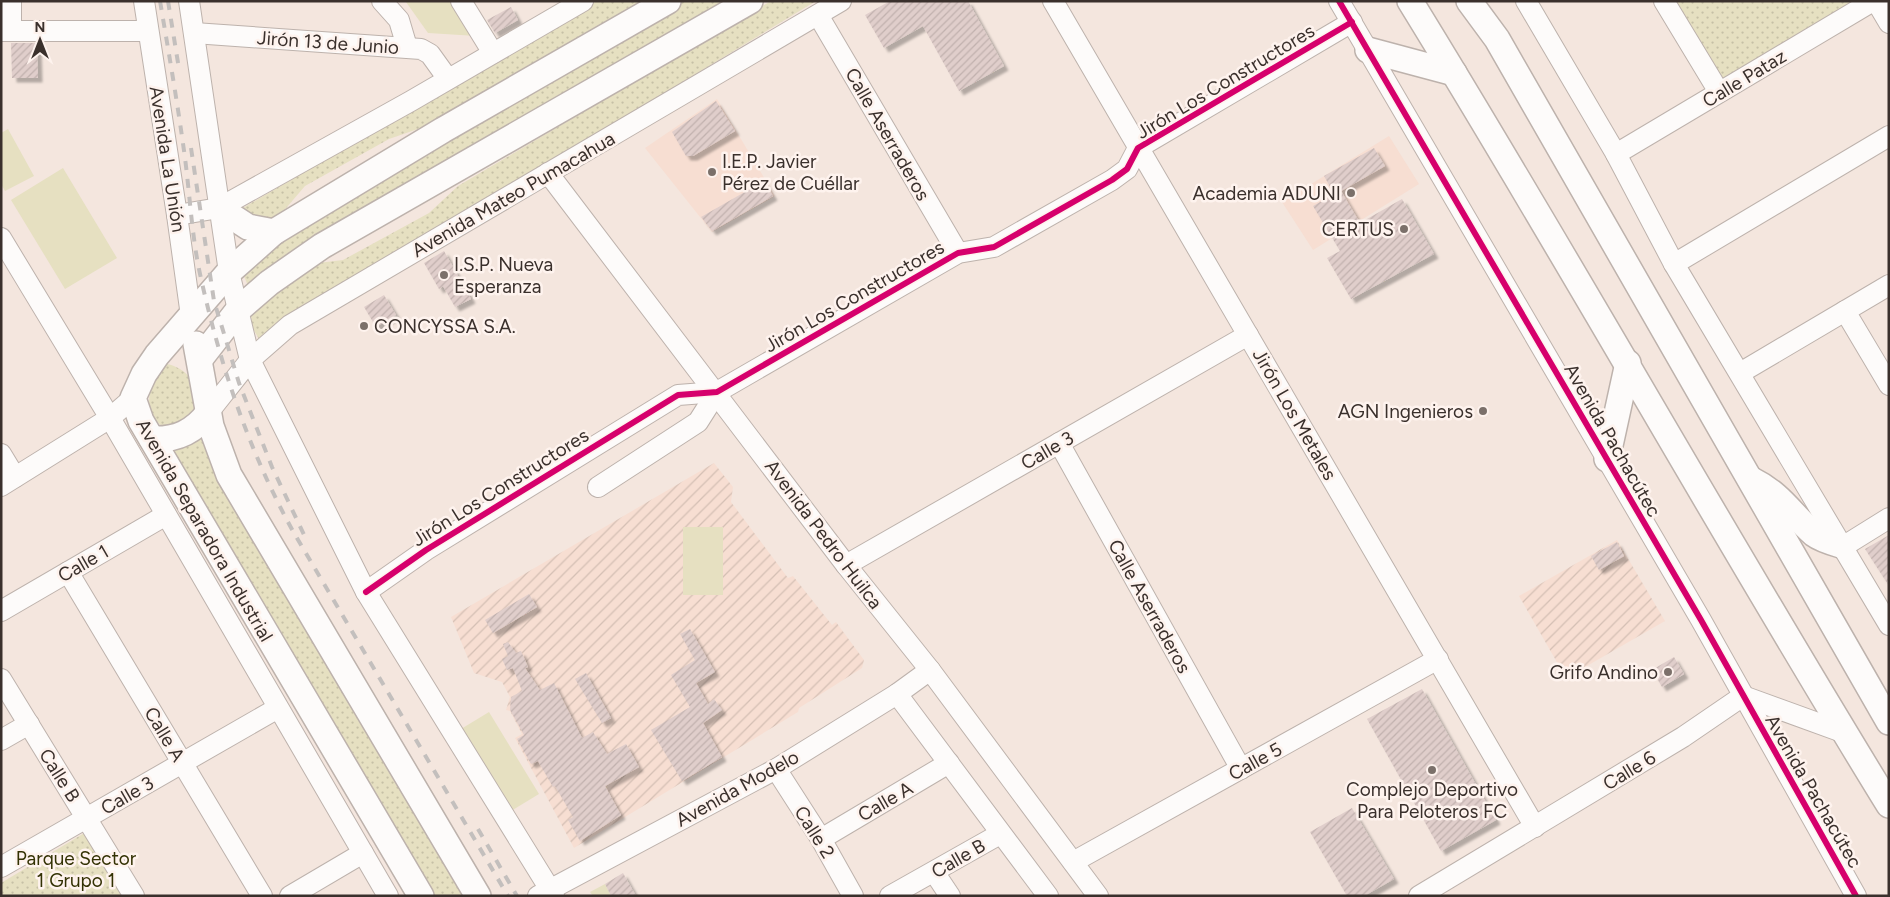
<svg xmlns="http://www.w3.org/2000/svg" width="1890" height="897" font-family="Figtree,sans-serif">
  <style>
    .built { fill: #f7ded2 }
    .industrial { fill: url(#industrial-furrows) }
    .grass { fill: url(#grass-dots) }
    .garden { fill: #e6e0c1 }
    .building { fill: url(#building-hatch); filter: url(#shadow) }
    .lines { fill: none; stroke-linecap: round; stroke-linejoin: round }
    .minor-casing { stroke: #bdb2ac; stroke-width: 22 }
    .major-casing { stroke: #bdb2ac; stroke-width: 28 }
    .minor { stroke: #fdfbfa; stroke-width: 20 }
    .major { stroke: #fdfbfa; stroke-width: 25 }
    .rail { stroke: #c3bfbd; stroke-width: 4; stroke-dasharray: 9 9; stroke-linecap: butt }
    .cycleway-casing { stroke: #fef3ee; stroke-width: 9 }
    .cycleway { stroke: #d6006c; stroke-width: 6 }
    .poi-dot { fill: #7b706a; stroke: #fef3ee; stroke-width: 2 }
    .labels { text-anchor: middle; stroke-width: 5; stroke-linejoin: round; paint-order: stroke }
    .street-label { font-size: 19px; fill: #3a302c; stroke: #fef3ee }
    .poi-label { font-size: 19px; fill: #3a302c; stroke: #fef3ee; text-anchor: end }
    .park-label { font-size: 19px; fill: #333204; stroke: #fef3ee }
  </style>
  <defs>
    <pattern id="industrial-furrows" width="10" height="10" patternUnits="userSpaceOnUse" patternTransform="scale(1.25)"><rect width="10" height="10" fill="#f7ded2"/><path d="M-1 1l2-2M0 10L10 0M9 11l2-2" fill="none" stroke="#d4bfb4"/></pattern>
    <pattern id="grass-dots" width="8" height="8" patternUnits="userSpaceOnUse" patternTransform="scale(1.25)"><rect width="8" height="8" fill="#e6e0c1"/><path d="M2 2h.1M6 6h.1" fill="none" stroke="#c6c0a6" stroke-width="1.8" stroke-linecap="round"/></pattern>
    <pattern id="building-hatch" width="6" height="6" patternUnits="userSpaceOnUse" patternTransform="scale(1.25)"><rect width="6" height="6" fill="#e0cecb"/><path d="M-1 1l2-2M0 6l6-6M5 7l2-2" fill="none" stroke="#c1b1ae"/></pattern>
    <filter id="shadow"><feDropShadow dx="4.5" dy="4.5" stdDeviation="1" flood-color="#0004"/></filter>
  </defs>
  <rect width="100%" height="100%" fill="#f4e6de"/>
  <g class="built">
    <path d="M717,99L775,196L712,232L645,148Z"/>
    <path d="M1389,136L1419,184L1313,250L1282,202Z"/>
  </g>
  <g class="industrial">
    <path d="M714,463L733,487L731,502L788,578L793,576L832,625L836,622L864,660L862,668L799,708L798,712L574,848L515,738L522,734L510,711L506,710L510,697L502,682L474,673L451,617Z"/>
    <path d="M1617,540L1665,621L1566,678L1519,596Z"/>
  </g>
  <g class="grass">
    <path d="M597,1H651L441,121L389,139L305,186L281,214L268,221L254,220L241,209Z"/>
    <path d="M683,1H745L249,288L238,262Z"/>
    <path d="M771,1H816L259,339L252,327L251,314L274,285L318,263L343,260L429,213L458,186Z"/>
    <path d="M1673,1H1859L1721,81Z"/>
    <path d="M167,364C180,366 196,379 198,393C199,401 195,413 194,421L164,427C140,413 148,380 167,364Z"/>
    <path d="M207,431L470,896H428L167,449Z"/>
    <path d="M86,832L125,896H1V883Z"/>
  </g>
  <g class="garden">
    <path d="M454,1L476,36L428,33L406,2Z"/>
    <path d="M8,129L34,176L5,191L1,184V133Z"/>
    <path d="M63,168L117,258L65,289L11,200Z"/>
    <rect x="683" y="527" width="40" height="68"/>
    <path d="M489,712L539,794L511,811L461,729Z"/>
    <path d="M605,884L611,896H593L590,892Z"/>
  </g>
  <g class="building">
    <path d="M890,1H968L1004,66L959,91L923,26L884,48L865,15Z"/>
    <path d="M511,7L518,20L495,33L487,20Z"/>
    <path d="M11,43H37L38,78H12Z"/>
    <path d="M716,101L735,131L693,156H686L672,132Z"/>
    <path d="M1374,148L1385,166L1341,191L1360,223L1402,199L1434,254L1351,299L1327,258L1340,251L1313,206L1334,194L1324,176Z"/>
    <path d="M764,181L773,196L712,231L701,217Z"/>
    <path d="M444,251L471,299L455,307L443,286L439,289L424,263Z"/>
    <path d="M384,295L396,315L376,327L364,307Z"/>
    <path d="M1889,535V586L1865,549Z"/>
    <path d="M1617,542L1624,556L1599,570L1591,556Z"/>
    <path d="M529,594L537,607L493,633L485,620Z"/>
    <path d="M690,629L715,672L696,683L708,704L714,699L722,710L703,723L722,757L682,781L651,730L690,707L671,675L695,660L680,634Z"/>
    <path d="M508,642L516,653L521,651L528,667L525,668L540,690L554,683L582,738L593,732L607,754L626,744L639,767L605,786L621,815L580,841L568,820L573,817L555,786L553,787L538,761L531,764L517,739L524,735L510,710L511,697L522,691L513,668L507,670L502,659L508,656L503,644Z"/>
    <path d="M1674,657L1684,674L1662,687L1652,670Z"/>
    <path d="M586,673L611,718L602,723L575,679Z"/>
    <path d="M1422,689L1496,820L1441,851L1367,719Z"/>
    <path d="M1352,808L1394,879L1364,896H1347L1310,832Z"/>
    <path d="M623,873L636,896H611L605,884Z"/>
  </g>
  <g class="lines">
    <defs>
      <g id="minor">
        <path d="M144,1L177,215L191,316"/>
        <path d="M189,1L229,272L250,360L366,592L554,896"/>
        <path d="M382,1L399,20L407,47"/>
        <path d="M461,1L493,53"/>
        <path d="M1053,1L1535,827"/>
        <path d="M1339,1L1701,620L1856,896"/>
        <path d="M1526,1L1616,154L1674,264L1889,625"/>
        <path d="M1664,1L1719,92"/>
        <path d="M1876,1L1889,23"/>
        <path d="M818,15L958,253"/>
        <path d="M11,30V1"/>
        <path d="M1,31H148"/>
        <path d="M194,33L421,49L430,54L448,79"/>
        <path d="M1616,154L1873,1"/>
        <path d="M548,173L846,565L930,670L1098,896"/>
        <path d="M177,215L219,208L411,101L583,1"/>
        <path d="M1,238L110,418L388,896"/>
        <path d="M1674,264L1889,136"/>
        <path d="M1845,311L1889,385"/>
        <path d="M1740,373L1889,285"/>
        <path d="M208,413L250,360L290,325L841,1"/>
        <path d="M1059,443L1241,769"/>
        <path d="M1,454L15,477"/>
        <path d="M1,486L110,418L133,398"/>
        <path d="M598,487L698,422L717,392"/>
        <path d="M1844,546L1889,518"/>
        <path d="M846,565L1248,335"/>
        <path d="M68,572L262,896"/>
        <path d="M366,592L426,550L678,395L717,392L958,253L994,247L1112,180L1127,169L1138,148L1352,22"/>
        <path d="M1,611L166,515"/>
        <path d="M1,679L134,896"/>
        <path d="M897,694L1048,896"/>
        <path d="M1,740L29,724"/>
        <path d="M776,769L821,839L853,896"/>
        <path d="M821,839L949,763"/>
        <path d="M1073,862L1438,659"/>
        <path d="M1,867L278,708"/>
        <path d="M934,872L950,896"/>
        <path d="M290,896L363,853"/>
        <path d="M538,896L776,769L897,694L930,670"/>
        <path d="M890,896L1000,834"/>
        <path d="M1419,896L1683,737L1743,696L1845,733"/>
      </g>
      <g id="major">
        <path d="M1410,1C1574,267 1725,539 1889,805"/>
        <path d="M1469,1L1497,39C1629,266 1759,494 1889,722"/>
        <path d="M1368,50L1454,73"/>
        <path d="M219,208L248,227L274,232"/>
        <path d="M196,344L211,426L229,475L478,896"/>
        <path d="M200,359L239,309L269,283L322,246L750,1"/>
        <path d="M152,439C176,440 194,432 208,413"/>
        <path d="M1607,459L1628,363"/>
        <path d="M1752,480C1782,495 1791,514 1814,534C1822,540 1834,543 1844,546"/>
        <path d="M421,896L141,421L133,398L144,374L157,355L229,272L274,232L443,130L668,1"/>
      </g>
    </defs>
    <use href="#minor" class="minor-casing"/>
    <use href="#major" class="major-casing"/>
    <use href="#minor" class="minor"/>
    <use href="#major" class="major"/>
    <g class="rail">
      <path d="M160,1C169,54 178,106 185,158C190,197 192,237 200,274C220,365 249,452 294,533L508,896"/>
      <path d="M168,1L179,69"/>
      <path d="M191,148L214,301L239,383L272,467L306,539"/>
      <path d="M478,829L517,896"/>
    </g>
    <defs>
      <g id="cycleway">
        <path d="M1339,1L1701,620L1856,896"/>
        <path d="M366,592L426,550L678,395L717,392L958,253L994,247L1112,180L1127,169L1138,148L1352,22"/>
      </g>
    </defs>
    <use href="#cycleway" class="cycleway-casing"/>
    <use href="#cycleway" class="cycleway"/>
  </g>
  <g class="poi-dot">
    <circle cx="712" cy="172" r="5"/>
    <circle cx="1351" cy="193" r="5"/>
    <circle cx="1404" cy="229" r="5"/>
    <circle cx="444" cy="275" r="5"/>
    <circle cx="364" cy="326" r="5"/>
    <circle cx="1483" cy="411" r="5"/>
    <circle cx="1668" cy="672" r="5"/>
    <circle cx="1432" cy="770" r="5"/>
  </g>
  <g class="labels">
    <g class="street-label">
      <text transform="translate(328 42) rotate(4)" y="7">Jirón 13 de Junio</text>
      <text transform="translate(1744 78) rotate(-31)" y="7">Calle Pataz</text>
      <text transform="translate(1225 81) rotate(-31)" y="7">Jirón Los Constructores</text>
      <text transform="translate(888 134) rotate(60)" y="7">Calle Aserraderos</text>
      <text transform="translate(168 159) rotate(81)" y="7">Avenida La Unión</text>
      <text transform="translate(513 194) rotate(-30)" y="7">Avenida Mateo Pumacahua</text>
      <text transform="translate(854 296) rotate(-30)" y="7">Jirón Los Constructores</text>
      <text transform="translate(1295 414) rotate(60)" y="7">Jirón Los Metales</text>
      <text transform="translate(1613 440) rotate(60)" y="7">Avenida Pachacútec</text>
      <text transform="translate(1047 450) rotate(-30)" y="7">Calle 3</text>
      <text transform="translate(500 487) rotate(-32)" y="7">Jirón Los Constructores</text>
      <text transform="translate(205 530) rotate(60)" y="7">Avenida Separadora Industrial</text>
      <text transform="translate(824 534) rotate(53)" y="7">Avenida Pedro Huilca</text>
      <text transform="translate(83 563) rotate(-30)" y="7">Calle 1</text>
      <text transform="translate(1150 606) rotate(61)" y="7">Calle Aserraderos</text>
      <text transform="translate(165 734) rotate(59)" y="7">Calle A</text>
      <text transform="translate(1255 761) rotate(-29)" y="7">Calle 5</text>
      <text transform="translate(1629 770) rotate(-31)" y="7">Calle 6</text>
      <text transform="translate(60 775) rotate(58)" y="7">Calle B</text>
      <text transform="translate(737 788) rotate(-29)" y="7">Avenida Modelo</text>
      <text transform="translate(1814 791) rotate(60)" y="7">Avenida Pachacútec</text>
      <text transform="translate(127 795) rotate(-30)" y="7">Calle 3</text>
      <text transform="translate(885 801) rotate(-30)" y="7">Calle A</text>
      <text transform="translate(815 832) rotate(58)" y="7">Calle 2</text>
      <text transform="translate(958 858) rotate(-30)" y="7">Calle B</text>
    </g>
    <g class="poi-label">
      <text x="722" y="168" text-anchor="start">I.E.P. Javier<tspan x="722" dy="22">Pérez de Cuéllar</tspan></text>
      <text x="1341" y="200">Academia ADUNI</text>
      <text x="1394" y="236">CERTUS</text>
      <text x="454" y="271" text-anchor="start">I.S.P. Nueva<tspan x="454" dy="22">Esperanza</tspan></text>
      <text x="374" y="333" text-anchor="start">CONCYSSA S.A.</text>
      <text x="1473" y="418">AGN Ingenieros</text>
      <text x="1658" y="679">Grifo Andino</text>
      <text x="1432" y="796" text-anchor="middle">Complejo Deportivo<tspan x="1432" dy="22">Para Peloteros FC</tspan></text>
    </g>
    <g class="park-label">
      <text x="76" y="865">Parque Sector<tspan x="76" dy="22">1 Grupo 1</tspan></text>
    </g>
  </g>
  <rect width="1890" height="897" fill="none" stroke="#3a302c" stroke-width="5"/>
  <g transform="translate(40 40)" stroke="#fef3ee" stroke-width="4" paint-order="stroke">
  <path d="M0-4L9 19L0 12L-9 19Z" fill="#3a302c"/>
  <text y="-8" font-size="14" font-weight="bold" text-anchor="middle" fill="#3a302c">N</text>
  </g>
</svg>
